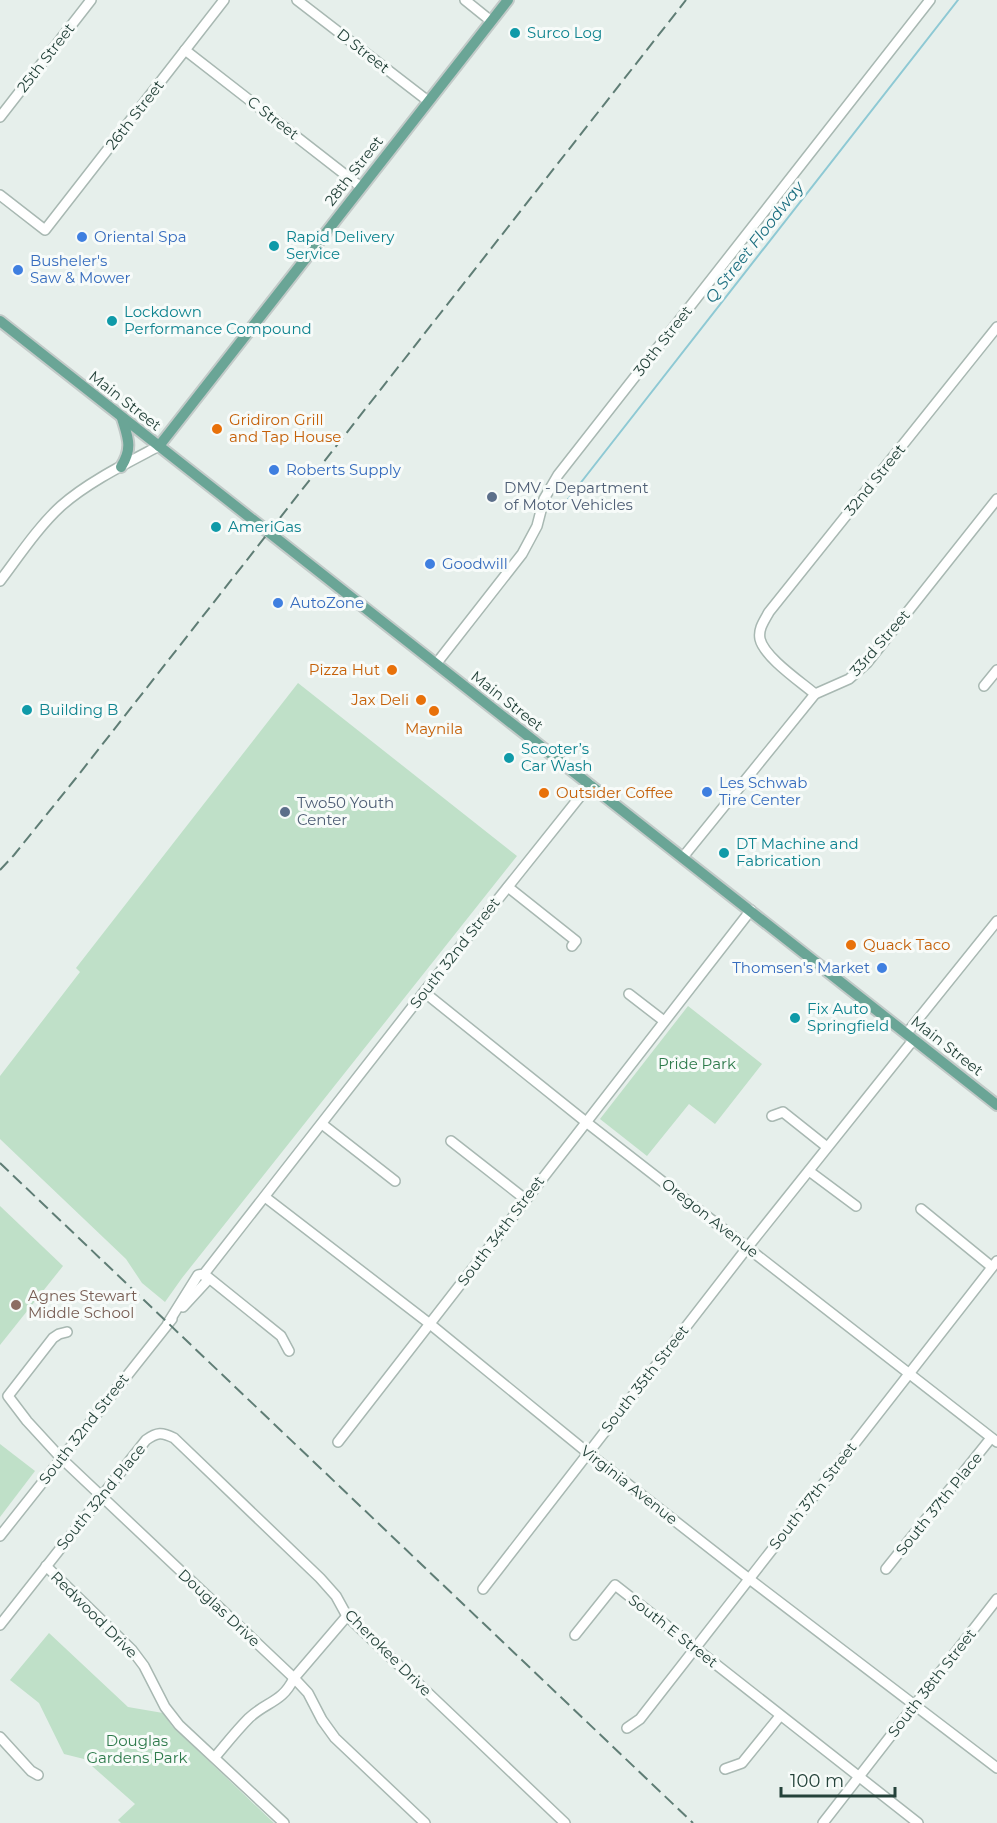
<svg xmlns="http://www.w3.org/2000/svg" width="997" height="1823" font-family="Montserrat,sans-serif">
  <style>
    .green { fill: #bfe0c8 }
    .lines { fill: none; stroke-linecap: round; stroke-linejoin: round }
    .stream { stroke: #8ec9d4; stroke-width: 2 }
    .minor-casing { stroke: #a8b8b2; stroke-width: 12 }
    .major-casing { stroke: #c2cac8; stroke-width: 14 }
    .minor { stroke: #fff; stroke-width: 9 }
    .major { stroke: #6aa596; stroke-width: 10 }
    .rail { stroke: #5f7d75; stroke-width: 2; stroke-dasharray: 12 6; stroke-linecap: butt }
    .culture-dot { fill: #0f9aa8; stroke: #f7fbf9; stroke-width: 2 }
    .shop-dot { fill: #3f7fe0; stroke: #f7fbf9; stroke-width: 2 }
    .food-dot { fill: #e8710a; stroke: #f7fbf9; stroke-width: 2 }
    .service-dot { fill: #5c6f8a; stroke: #f7fbf9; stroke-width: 2 }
    .education-dot { fill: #8d6e63; stroke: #f7fbf9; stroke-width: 2 }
    .labels { text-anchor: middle; stroke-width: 6; stroke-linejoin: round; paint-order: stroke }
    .culture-label { font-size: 15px; fill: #0d838f; stroke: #f7fbf9; text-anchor: start }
    .street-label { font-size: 15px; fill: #24423a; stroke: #f7fbf9 }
    .shop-label { font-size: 15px; fill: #366cbe; stroke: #f7fbf9; text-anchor: start }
    .food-label { font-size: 15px; fill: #c56008; stroke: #f7fbf9; text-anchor: start }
    .service-label { font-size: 15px; fill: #4e5e75; stroke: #f7fbf9; text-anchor: start }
    .park-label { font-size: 15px; fill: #2d7a4b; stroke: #f7fbf9 }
    .education-label { font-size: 15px; fill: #785e54; stroke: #f7fbf9; text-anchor: start }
    .water-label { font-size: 16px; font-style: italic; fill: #1c6f80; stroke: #f7fbf9 }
  </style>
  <rect width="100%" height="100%" fill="#e6efeb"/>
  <g class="green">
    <path d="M298,683L517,856L182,1278L165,1302L142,1283L126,1259L0,1139V1076L80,972L76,968Z"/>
    <path d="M688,1006L762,1064L715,1124L689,1104L647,1156L600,1119Z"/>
    <path d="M0,1206L63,1266L0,1345Z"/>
    <path d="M0,1444L35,1471L0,1517Z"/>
    <path d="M49,1633L128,1707L163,1713L172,1726L274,1823H121L118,1820L135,1804L84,1759L64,1754L39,1703L10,1680Z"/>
  </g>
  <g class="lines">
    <path class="stream" d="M568,499L958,0"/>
    <defs>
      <g id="minor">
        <path d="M297,0L428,101"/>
        <path d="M465,0L491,21"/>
        <path d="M185,50L361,187"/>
        <path d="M0,117L91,0"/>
        <path d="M0,195L45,230L224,0"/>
        <path d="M0,581C19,556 38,527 61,506C88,482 127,463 159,446"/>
        <path d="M436,664L522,554L537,526L544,499L558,475L930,0"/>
        <path d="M984,686L997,670"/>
        <path d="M815,694C801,682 764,657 760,639C758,629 764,621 769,612L997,327"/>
        <path d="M683,857L815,694L849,679L867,663L997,499"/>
        <path d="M508,887L576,941L572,946"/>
        <path d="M424,992L586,1122L997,1442"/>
        <path d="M629,994L664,1021"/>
        <path d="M907,1033L997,921"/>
        <path d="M772,1116L783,1112L827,1147"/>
        <path d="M322,1124L395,1181"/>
        <path d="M451,1141L525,1199"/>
        <path d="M809,1171L856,1206"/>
        <path d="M265,1197L430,1324L588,1453L748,1578L997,1768"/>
        <path d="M921,1209L992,1267"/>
        <path d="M204,1274L281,1336L289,1351"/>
        <path d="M183,1307L207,1281L204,1274"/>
        <path d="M168,1323L198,1275L204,1274L424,992L590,784"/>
        <path d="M67,1332L59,1334L53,1338L8,1396L27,1421L61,1458L294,1678L308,1693L322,1720L335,1738L425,1823"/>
        <path d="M338,1442L751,910"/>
        <path d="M0,1536L172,1319"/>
        <path d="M46,1566L132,1650L144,1666L165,1707L179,1725L284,1823"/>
        <path d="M886,1569L991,1438"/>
        <path d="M483,1589L747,1248L914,1039"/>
        <path d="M0,1625L146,1440C157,1432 162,1432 174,1438L320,1578L336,1596L347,1616L565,1823"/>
        <path d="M575,1635L615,1585L918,1823"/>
        <path d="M627,1728L640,1719L997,1261"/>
        <path d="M0,1737L31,1771L38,1775"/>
        <path d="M215,1757C226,1744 237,1730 249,1718C267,1701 282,1703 294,1678L347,1616"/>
        <path d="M725,1769L742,1763L780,1716"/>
        <path d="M823,1823L997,1599"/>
      </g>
      <g id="major">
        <path d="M0,321L997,1105"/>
        <path d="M159,446L508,0"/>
        <path d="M121,467C133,448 128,438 122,418"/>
      </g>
    </defs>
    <use href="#minor" class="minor-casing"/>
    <use href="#major" class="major-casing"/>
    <use href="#minor" class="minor"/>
    <use href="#major" class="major"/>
    <g class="rail">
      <path d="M0,870L14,855L76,778L686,0"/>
      <path d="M0,1163L693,1823"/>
    </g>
  </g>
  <g class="culture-dot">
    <circle cx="515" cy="33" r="6"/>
    <circle cx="274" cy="246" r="6"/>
    <circle cx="112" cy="321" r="6"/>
    <circle cx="216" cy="527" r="6"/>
    <circle cx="27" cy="710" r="6"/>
    <circle cx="509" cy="758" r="6"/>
    <circle cx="724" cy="853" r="6"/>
    <circle cx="795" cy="1018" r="6"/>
  </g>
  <g class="shop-dot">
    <circle cx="82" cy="237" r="6"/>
    <circle cx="18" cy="270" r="6"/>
    <circle cx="274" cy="470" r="6"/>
    <circle cx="430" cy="564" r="6"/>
    <circle cx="278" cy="603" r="6"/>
    <circle cx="707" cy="792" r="6"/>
    <circle cx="882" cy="968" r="6"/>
  </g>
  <g class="food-dot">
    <circle cx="217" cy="429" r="6"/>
    <circle cx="392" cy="670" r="6"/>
    <circle cx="421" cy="700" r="6"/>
    <circle cx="434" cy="711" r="6"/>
    <circle cx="544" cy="793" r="6"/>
    <circle cx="851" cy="945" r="6"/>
  </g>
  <g class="service-dot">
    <circle cx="492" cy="497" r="6"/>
    <circle cx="285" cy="812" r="6"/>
  </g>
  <circle class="education-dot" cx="16" cy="1305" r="6"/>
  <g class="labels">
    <g class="culture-label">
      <text x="527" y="38">Surco Log</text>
      <text x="286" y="242">Rapid Delivery<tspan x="286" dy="17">Service</tspan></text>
      <text x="124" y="317">Lockdown<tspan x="124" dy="17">Performance Compound</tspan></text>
      <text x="228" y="532">AmeriGas</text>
      <text x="39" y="715">Building B</text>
      <text x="521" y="754">Scooter’s<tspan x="521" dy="17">Car Wash</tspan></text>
      <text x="736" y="849">DT Machine and<tspan x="736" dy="17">Fabrication</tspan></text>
      <text x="807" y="1014">Fix Auto<tspan x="807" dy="17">Springfield</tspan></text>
    </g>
    <g class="street-label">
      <text transform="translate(363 51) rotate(38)" y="5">D Street</text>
      <text transform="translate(46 58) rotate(-52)" y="5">25th Street</text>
      <text transform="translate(135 115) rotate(-52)" y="5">26th Street</text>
      <text transform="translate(273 118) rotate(38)" y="5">C Street</text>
      <text transform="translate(354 171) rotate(-52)" y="5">28th Street</text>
      <text transform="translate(663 341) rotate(-52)" y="5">30th Street</text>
      <text transform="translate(125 401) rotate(38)" y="5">Main Street</text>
      <text transform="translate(875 480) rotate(-51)" y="5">32nd Street</text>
      <text transform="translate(880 643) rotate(-49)" y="5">33rd Street</text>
      <text transform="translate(507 701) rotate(38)" y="5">Main Street</text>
      <text transform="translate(455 953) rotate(-52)" y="5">South 32nd Street</text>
      <text transform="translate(947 1046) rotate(38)" y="5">Main Street</text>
      <text transform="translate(710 1218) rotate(38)" y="5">Oregon Avenue</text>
      <text transform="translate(501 1231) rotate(-53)" y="5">South 34th Street</text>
      <text transform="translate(645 1379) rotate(-52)" y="5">South 35th Street</text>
      <text transform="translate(84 1429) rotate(-52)" y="5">South 32nd Street</text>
      <text transform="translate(629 1485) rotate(38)" y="5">Virginia Avenue</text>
      <text transform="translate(813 1496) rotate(-52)" y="5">South 37th Street</text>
      <text transform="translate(101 1497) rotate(-51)" y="5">South 32nd Place</text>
      <text transform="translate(939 1504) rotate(-51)" y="5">South 37th Place</text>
      <text transform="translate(219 1608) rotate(43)" y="5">Douglas Drive</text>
      <text transform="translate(94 1615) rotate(45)" y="5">Redwood Drive</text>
      <text transform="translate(673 1631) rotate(38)" y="5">South E Street</text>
      <text transform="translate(388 1653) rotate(45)" y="5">Cherokee Drive</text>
      <text transform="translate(932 1683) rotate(-52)" y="5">South 38th Street</text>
    </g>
    <g class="shop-label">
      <text x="94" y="242">Oriental Spa</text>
      <text x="30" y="266">Busheler's<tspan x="30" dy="17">Saw &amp; Mower</tspan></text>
      <text x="286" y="475">Roberts Supply</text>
      <text x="442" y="569">Goodwill</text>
      <text x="290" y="608">AutoZone</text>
      <text x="719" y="788">Les Schwab<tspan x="719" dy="17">Tire Center</tspan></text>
      <text x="870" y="973" text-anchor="end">Thomsen's Market</text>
    </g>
    <g class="food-label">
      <text x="229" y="425">Gridiron Grill<tspan x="229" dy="17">and Tap House</tspan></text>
      <text x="380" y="675" text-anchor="end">Pizza Hut</text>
      <text x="409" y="705" text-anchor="end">Jax Deli</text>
      <text x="434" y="734" text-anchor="middle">Maynila</text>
      <text x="556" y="798">Outsider Coffee</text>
      <text x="863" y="950">Quack Taco</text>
    </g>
    <g class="service-label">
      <text x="504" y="493">DMV - Department<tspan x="504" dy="17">of Motor Vehicles</tspan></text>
      <text x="297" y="808">Two50 Youth<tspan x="297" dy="17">Center</tspan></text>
    </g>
    <g class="park-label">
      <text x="697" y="1069">Pride Park</text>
      <text x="137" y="1746">Douglas<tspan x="137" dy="17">Gardens Park</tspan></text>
    </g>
    <g class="education-label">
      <text x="28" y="1301">Agnes Stewart<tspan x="28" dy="17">Middle School</tspan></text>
    </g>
    <g class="water-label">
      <text transform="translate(754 242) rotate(-52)" y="6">Q Street Floodway</text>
    </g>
  </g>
  <path d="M781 1787v9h114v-9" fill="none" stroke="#24423a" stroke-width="3"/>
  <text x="790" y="1787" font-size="18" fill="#24423a" stroke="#f7fbf9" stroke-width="4.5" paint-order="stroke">100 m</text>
</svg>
